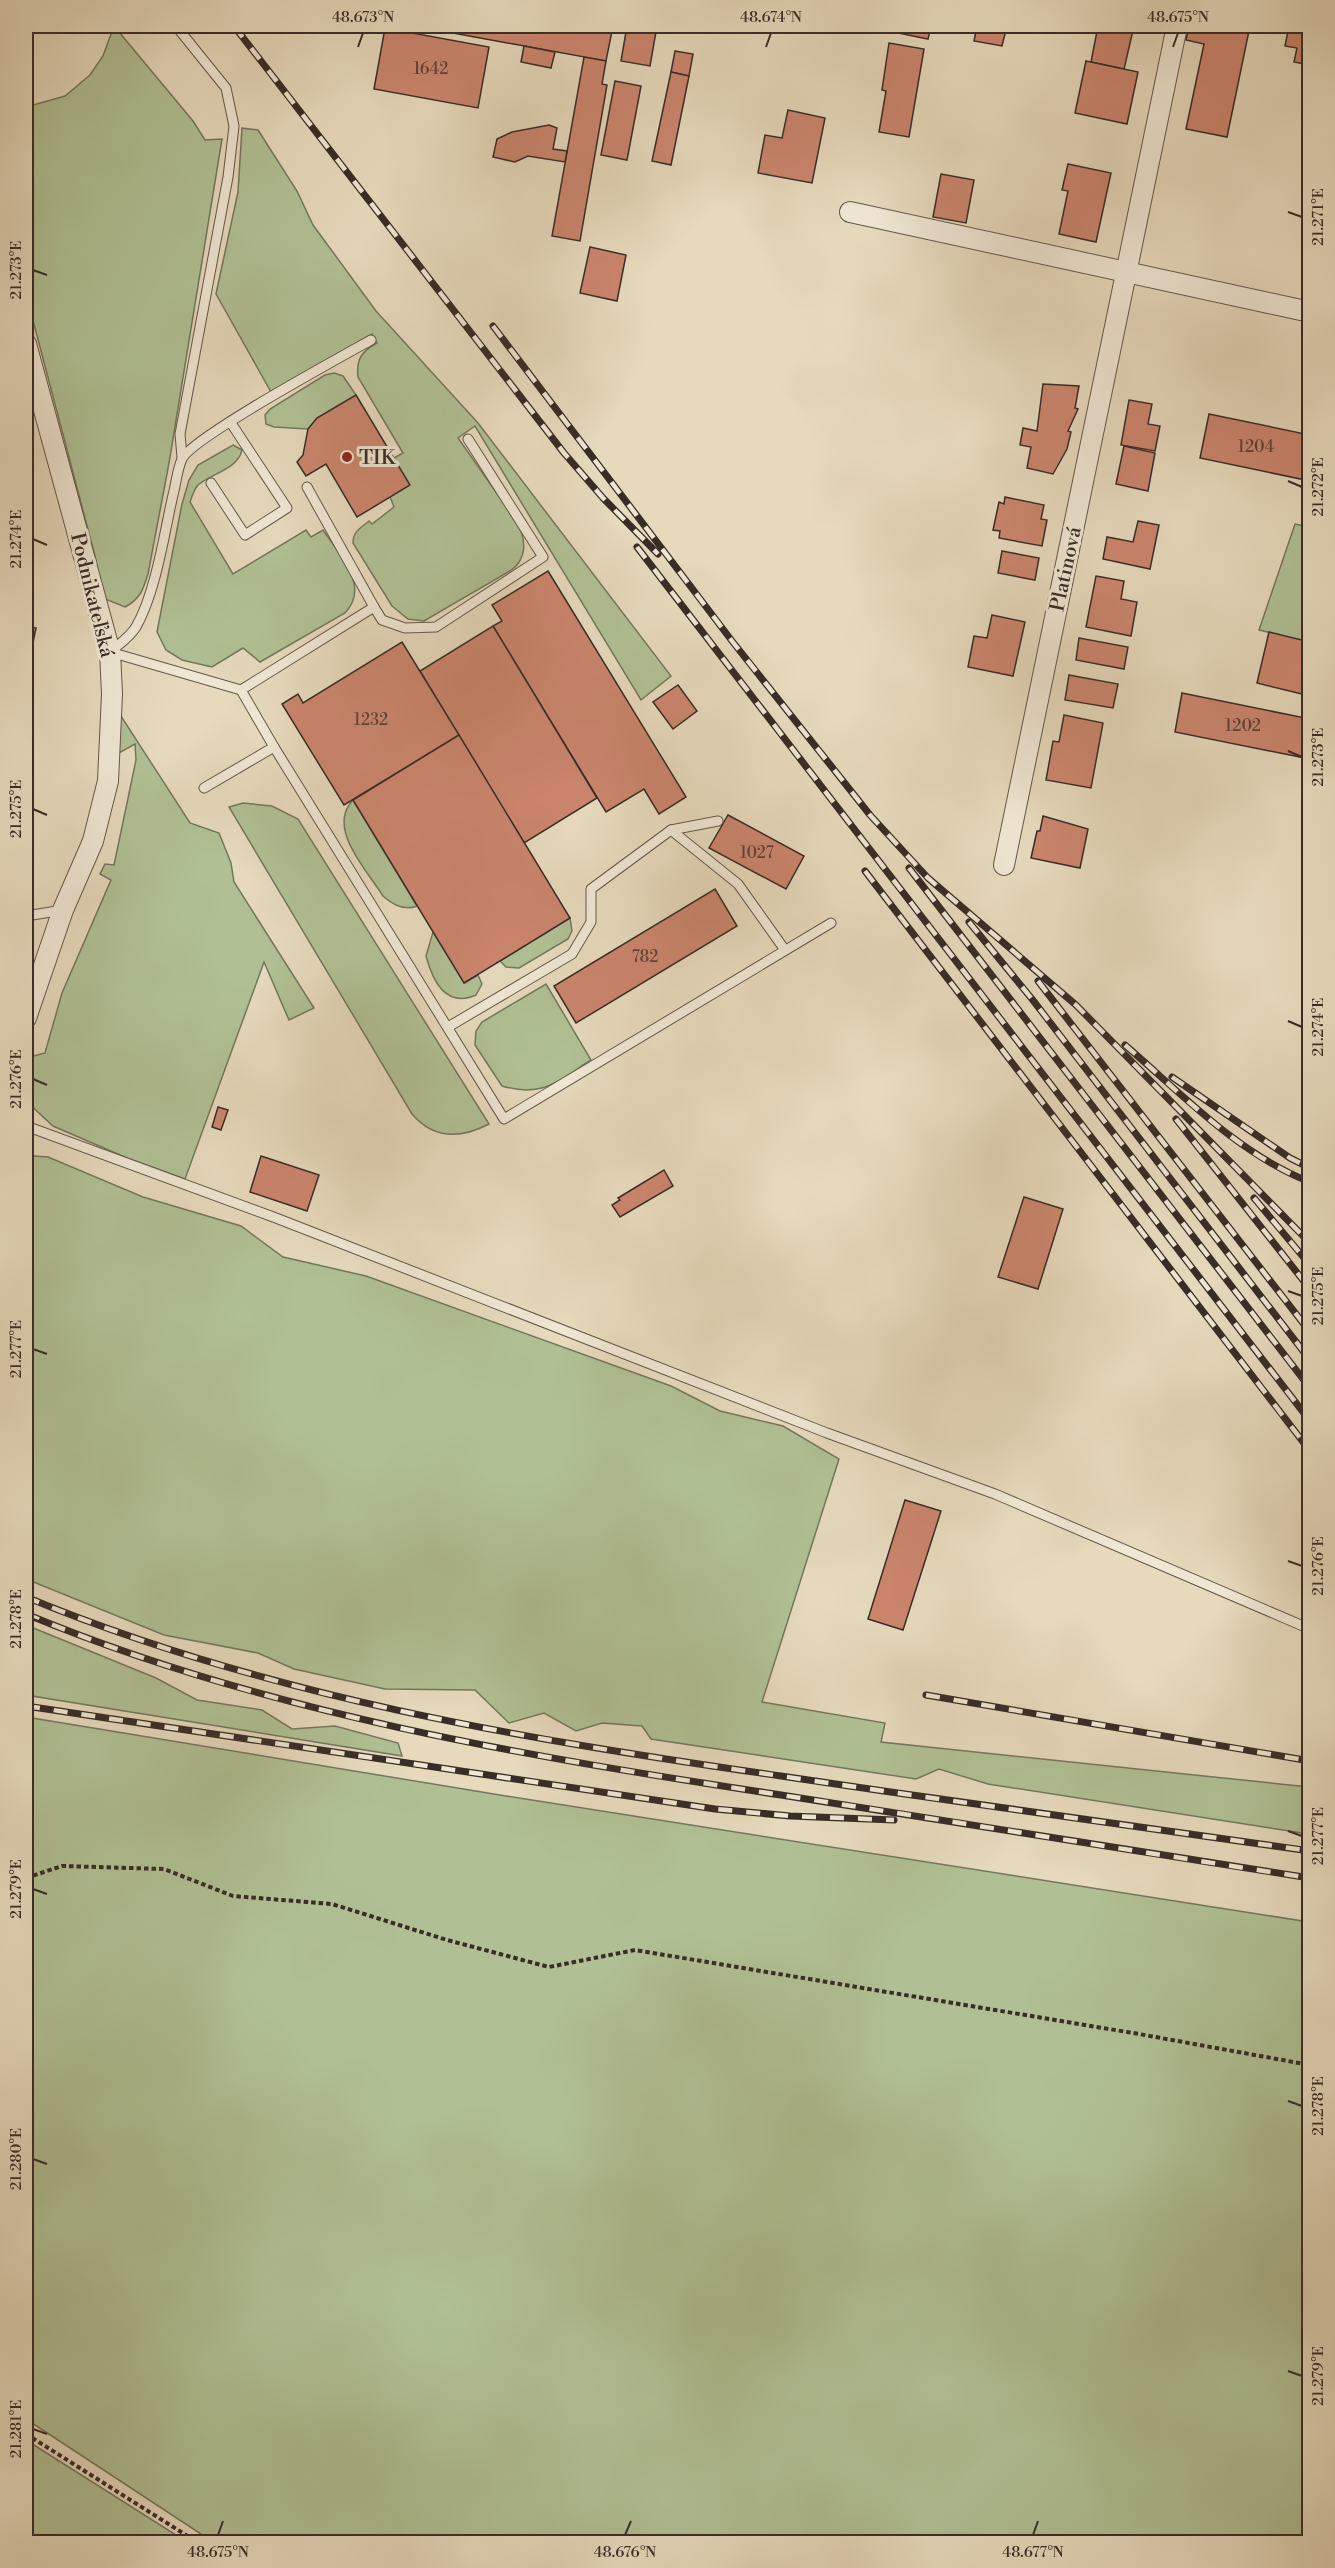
<svg xmlns="http://www.w3.org/2000/svg" width="1335" height="2568" font-family="'Libre Bodoni',serif">
  <style>
    .green { fill: #b0c094; stroke: #74765e; stroke-width: 1.5 }
    .building { fill: #cb856d; stroke: #382c27; stroke-width: 1.5 }
    .lines { fill: none; stroke-linecap: round; stroke-linejoin: round }
    .service-casing { stroke: #64574c; stroke-width: 11 }
    .minor-casing { stroke: #64574c; stroke-width: 22 }
    .path { stroke: #382c27; stroke-width: 4; stroke-dasharray: 4.5 3; stroke-linecap: butt }
    .service { stroke: #efe6d3; stroke-width: 9 }
    .minor { stroke: #efe6d3; stroke-width: 20 }
    .rail-casing { stroke: #382c27; stroke-width: 7 }
    .rail { stroke: #efe6d3; stroke-width: 4.5; stroke-dasharray: 14; stroke-linecap: butt }
    .ticks { fill: none; stroke: #382c27; stroke-width: 2 }
    .poi-dot { fill: #8f2418; stroke: #efe6d3; stroke-width: 2 }
    .labels { text-anchor: middle; stroke-width: 6; stroke-linejoin: round; paint-order: stroke }
    .number-label { font-size: 16px; fill: #5d4238 }
    .poi-label { font-size: 20px; fill: #382c27; stroke: #efe6d3; text-anchor: start }
    .street-label { font-size: 20px; fill: #382c27; stroke: #efe6d3 }
    .neatline { fill: none; stroke: #382c27; stroke-width: 2 }
    .ticks-label { font-size: 15px; text-anchor: middle; fill: #382c27 }
  </style>
  <rect width="100%" height="100%" fill="#e6d9bc"/>
  <filter id="stains"><feTurbulence type="fractalNoise" baseFrequency=".00333" numOctaves="4"/><feColorMatrix values="0 0 0 0 .2 0 0 0 0 .09 0 0 0 0 .02 0 0 0 .5 -.17"/></filter>
  <radialGradient id="worn" r=".72"><stop offset=".6" stop-color="#630" stop-opacity="0"/><stop offset="1" stop-color="#630" stop-opacity=".3"/></radialGradient>
  <g class="green">
    <path d="M114,26L193,121L205,140L222,139L169,463L148,574C143,590 140,599 125,607L105,599L100,589L96,560L26,294V107L65,96L90,75L103,56Z"/>
    <path d="M242,128L258,130L297,191L313,225L376,311L478,423L671,676L641,700L475,426L458,438L517,522C526,539 528,559 510,571L424,621L408,619L392,606L353,543C353,531 361,528 369,521L372,524L394,507L390,497L394,458L403,453L358,377C356,359 362,351 377,343L372,334L271,392L216,294L238,192Z"/>
    <path d="M334,373L343,376L356,395L317,418L308,429L274,427L266,424L265,415L270,409L325,375Z"/>
    <path d="M233,445L242,450C239,468 211,474 198,485C194,489 192,497 190,502L233,574L306,530L311,537L323,530C339,554 371,586 345,613L260,662L243,648L212,667L182,660L166,650L157,632L182,504L189,480L198,465Z"/>
    <path d="M1295,524L1309,527V642L1259,630Z"/>
    <path d="M119,713L190,823L219,833L231,863L234,882L314,1008L289,1020L264,962L185,1179L127,1158L53,1126L26,1101V1058L45,1053L62,993L111,880L100,874L105,864L114,865L136,760L135,744L119,753Z"/>
    <path d="M353,800L417,906C405,911 393,905 383,896C367,870 326,828 353,800Z"/>
    <path d="M243,803L272,806L298,819L489,1124C462,1138 434,1140 412,1114L229,807Z"/>
    <path d="M570,918L572,931L568,939L519,968L506,967L500,961Z"/>
    <path d="M433,932L465,983L478,975L482,984L476,995C446,1008 433,982 426,956Z"/>
    <path d="M546,984L591,1060C558,1081 543,1098 502,1086L475,1045L476,1031L482,1022Z"/>
    <path d="M34,1156L48,1157L143,1197L241,1226L283,1257L366,1276L671,1386L720,1411L783,1426L839,1459L762,1702L885,1723L881,1742L1309,1787V1834L988,1784L939,1769L916,1779L651,1739L642,1726L602,1723L576,1731L544,1713L509,1723L475,1690L385,1689L294,1669L258,1653L164,1635L26,1579V1166Z"/>
    <path d="M26,1625L156,1678L197,1700L262,1710L292,1729L335,1726L398,1743L402,1756L26,1695Z"/>
    <path d="M26,1717L506,1796L1309,1922V2542H213L26,2419Z"/>
    <path d="M26,2440L187,2542H26Z"/>
  </g>
  <g class="building">
    <path d="M415,26H613L606,61Z"/>
    <path d="M627,26H657L650,66L621,61Z"/>
    <path d="M899,26H931L928,39L898,33Z"/>
    <path d="M977,26H1007L1002,46L974,41Z"/>
    <path d="M1098,26H1134L1124,69L1091,62Z"/>
    <path d="M1189,26H1250L1227,137L1186,129L1204,44L1186,40Z"/>
    <path d="M1289,26H1310V65L1294,62L1297,48L1285,46Z"/>
    <path d="M385,28L489,47L478,108L374,89Z"/>
    <path d="M889,43L924,49L909,137L879,132L886,91L882,90Z"/>
    <path d="M524,46L555,52L551,68L521,62Z"/>
    <path d="M675,51L693,54L689,76L671,72Z"/>
    <path d="M584,57L606,61L602,84L607,85L580,241L552,236Z"/>
    <path d="M1086,61L1138,72L1127,124L1075,113Z"/>
    <path d="M671,72L689,76L671,165L652,161Z"/>
    <path d="M615,81L641,86L627,160L601,155Z"/>
    <path d="M788,110L825,118L812,183L758,173L765,135L782,138Z"/>
    <path d="M549,125L557,128L553,149L567,151L565,162L528,156L515,162L493,157L497,139L512,132Z"/>
    <path d="M1068,164L1111,173L1096,242L1059,234L1068,191L1062,190Z"/>
    <path d="M941,174L974,180L966,223L933,217Z"/>
    <path d="M590,247L626,255L617,301L580,293Z"/>
    <path d="M1043,384L1079,386L1075,408L1078,409L1068,431L1071,432L1067,449L1053,474L1027,468L1031,447L1020,445L1023,428L1037,431Z"/>
    <path d="M356,395L410,485L357,517L326,464L306,476L297,462L303,455L308,429L317,418Z"/>
    <path d="M1129,400L1152,404L1148,424L1160,426L1155,451L1121,445Z"/>
    <path d="M1209,414L1310,435V481L1200,458Z"/>
    <path d="M1124,446L1155,453L1148,491L1116,484Z"/>
    <path d="M1005,497L1044,505L1041,519L1047,520L1042,546L999,538L1000,531L993,530L999,502L1004,504Z"/>
    <path d="M1138,521L1159,525L1150,569L1103,559L1107,537L1133,542Z"/>
    <path d="M1002,551L1039,558L1035,580L998,573Z"/>
    <path d="M548,571L686,797L659,814L644,789L606,812L493,626L502,621L492,605Z"/>
    <path d="M1096,576L1124,581L1121,599L1137,602L1131,636L1086,627Z"/>
    <path d="M992,615L1025,622L1013,676L968,667L974,636L987,638Z"/>
    <path d="M26,626L36,628L26,676Z"/>
    <path d="M493,626L597,798L524,843L420,671Z"/>
    <path d="M1269,632L1310,642V696L1257,683Z"/>
    <path d="M1079,638L1128,647L1124,669L1076,660Z"/>
    <path d="M402,642L459,735L344,805L282,704L298,694L303,703Z"/>
    <path d="M1069,675L1118,684L1113,708L1065,700Z"/>
    <path d="M678,685L697,711L673,729L653,702Z"/>
    <path d="M1182,693L1310,719V759L1175,732Z"/>
    <path d="M1064,715L1103,723L1091,788L1046,780L1053,741L1059,742Z"/>
    <path d="M459,735L570,918L464,983L353,800Z"/>
    <path d="M728,815L804,856L786,889L709,848Z"/>
    <path d="M1043,816L1088,829L1080,868L1031,858L1037,831H1040Z"/>
    <path d="M715,889L737,926L576,1023L554,986Z"/>
    <path d="M218,1107L228,1110L221,1130L212,1127Z"/>
    <path d="M261,1156L319,1175L307,1211L250,1192Z"/>
    <path d="M664,1170L673,1186L620,1217L612,1205L620,1200L618,1198Z"/>
    <path d="M1024,1197L1063,1209L1038,1289L998,1277Z"/>
    <path d="M905,1500L941,1511L903,1630L868,1619Z"/>
  </g>
  <g class="lines">
    <defs>
      <g id="service">
        <path d="M176,26L226,88L234,126L228,177L180,434L182,457"/>
        <path d="M211,483L245,535L287,508L231,423"/>
        <path d="M307,487L374,607"/>
        <path d="M110,652C119,644 129,638 136,627C156,592 164,534 173,495C176,484 177,470 182,459C191,438 341,357 371,340"/>
        <path d="M110,652L241,690"/>
        <path d="M274,747L504,1119L831,923"/>
        <path d="M204,788L274,747L241,690L374,607L382,620L405,628L436,627L543,557L468,439"/>
        <path d="M671,830L718,821"/>
        <path d="M26,916L63,910"/>
        <path d="M448,1027L572,954L591,922V889L671,830L738,884L785,950"/>
        <path d="M26,1126L276,1218L827,1433L995,1494L1310,1629"/>
      </g>
      <g id="minor">
        <path d="M850,212L1310,312"/>
        <path d="M26,344L110,652L112,694L108,781L93,841L63,910L26,1018"/>
        <path d="M1004,865L1177,26"/>
      </g>
    </defs>
    <use href="#service" class="service-casing"/>
    <use href="#minor" class="minor-casing"/>
    <g class="path">
      <path d="M26,1878L62,1866L164,1869L233,1896L332,1904L447,1940L549,1967L635,1950L1139,2034L1310,2065"/>
      <path d="M26,2434L197,2542"/>
    </g>
    <use href="#service" class="service"/>
    <use href="#minor" class="minor"/>
    <defs>
      <g id="rail">
        <path d="M234,26L564,453L603,498L658,554"/>
        <path d="M493,326L732,641L870,815L928,878L1076,1005L1310,1243"/>
        <path d="M637,547L1310,1421"/>
        <path d="M909,868L1310,1388"/>
        <path d="M865,871L1310,1451"/>
        <path d="M969,922L1032,999L1310,1360"/>
        <path d="M1038,981L1310,1332"/>
        <path d="M1125,1045C1182,1094 1238,1154 1310,1182"/>
        <path d="M1172,1077L1290,1158L1310,1168"/>
        <path d="M1176,1119L1310,1289"/>
        <path d="M1254,1198L1310,1265"/>
        <path d="M26,1597C268,1697 522,1739 781,1776C957,1802 1133,1826 1310,1851"/>
        <path d="M26,1614C267,1714 525,1756 781,1795C957,1822 1133,1851 1310,1878"/>
        <path d="M926,1695L1310,1761"/>
        <path d="M26,1706L715,1809L790,1816L894,1820"/>
      </g>
    </defs>
    <use href="#rail" class="rail-casing"/>
    <use href="#rail" class="rail"/>
  </g>
  <path class="ticks" d="M358,47L363,33M766,47L771,33M1173,47L1178,33M1288,212L1302,217M33,270L47,275M1288,481L1302,487M33,539L47,545M1288,751L1302,757M33,809L47,815M1288,1021L1302,1027M33,1079L47,1085M1288,1291L1302,1296M33,1349L47,1354M1288,1561L1302,1566M33,1619L47,1624M1288,1831L1302,1836M33,1889L47,1894M1288,2101L1302,2106M33,2159L47,2164M1288,2371L1302,2376M33,2429L47,2434M218,2535L223,2521M625,2535L631,2521M1033,2535L1038,2521"/>
  <circle class="poi-dot" cx="347" cy="457" r="6"/>
  <g class="labels">
    <g class="number-label">
      <text x="431" y="74">1642</text>
      <text x="1256" y="452">1204</text>
      <text x="371" y="725">1232</text>
      <text x="1243" y="731">1202</text>
      <text x="757" y="858">1027</text>
      <text x="645" y="962">782</text>
    </g>
    <g class="poi-label">
      <text x="359" y="464">TIK</text>
    </g>
    <g class="street-label">
      <text transform="translate(1065 569) rotate(-78)" y="7">Platinová</text>
      <text transform="translate(93 595) rotate(76)" y="7">Podnikateľská</text>
    </g>
  </g>
  <rect width="1335" height="2568" fill="none" stroke="#e6d9bc" stroke-width="66"/>
  <rect x="33" y="33" width="1269" height="2502" class="neatline"/>
  <g class="ticks-label">
    <text x="363" y="22">48.673°N</text>
    <text x="771" y="22">48.674°N</text>
    <text x="1178" y="22">48.675°N</text>
    <text transform="translate(1318 217) rotate(-90)" y="5">21.271°E</text>
    <text transform="translate(16 270) rotate(-90)" y="5">21.273°E</text>
    <text transform="translate(1318 487) rotate(-90)" y="5">21.272°E</text>
    <text transform="translate(16 539) rotate(-90)" y="5">21.274°E</text>
    <text transform="translate(1318 757) rotate(-90)" y="5">21.273°E</text>
    <text transform="translate(16 809) rotate(-90)" y="5">21.275°E</text>
    <text transform="translate(1318 1027) rotate(-90)" y="5">21.274°E</text>
    <text transform="translate(16 1079) rotate(-90)" y="5">21.276°E</text>
    <text transform="translate(1318 1296) rotate(-90)" y="5">21.275°E</text>
    <text transform="translate(16 1349) rotate(-90)" y="5">21.277°E</text>
    <text transform="translate(1318 1566) rotate(-90)" y="5">21.276°E</text>
    <text transform="translate(16 1619) rotate(-90)" y="5">21.278°E</text>
    <text transform="translate(1318 1836) rotate(-90)" y="5">21.277°E</text>
    <text transform="translate(16 1889) rotate(-90)" y="5">21.279°E</text>
    <text transform="translate(1318 2106) rotate(-90)" y="5">21.278°E</text>
    <text transform="translate(16 2159) rotate(-90)" y="5">21.280°E</text>
    <text transform="translate(1318 2376) rotate(-90)" y="5">21.279°E</text>
    <text transform="translate(16 2429) rotate(-90)" y="5">21.281°E</text>
    <text x="218" y="2557">48.675°N</text>
    <text x="625" y="2557">48.676°N</text>
    <text x="1033" y="2557">48.677°N</text>
  </g>
  <rect width="100%" height="100%" filter="url(#stains)"/>
  <rect width="100%" height="100%" fill="url(#worn)"/>
</svg>
